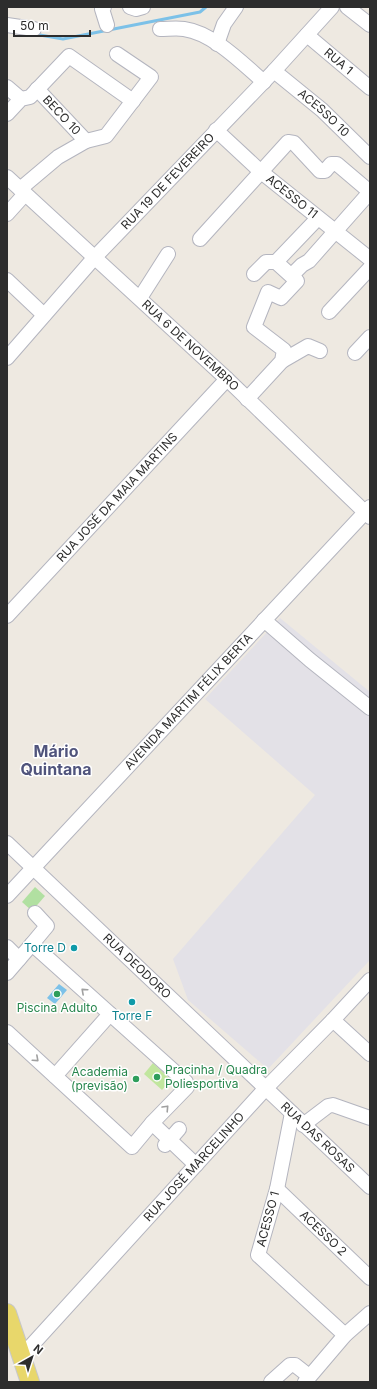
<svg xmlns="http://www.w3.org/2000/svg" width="377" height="1389" font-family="Inter,sans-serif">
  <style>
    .industrial { fill: #e3e1e7 }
    .green { fill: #b1e0a1 }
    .pitch { fill: #c1e69e }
    .water { fill: #7cc1e8 }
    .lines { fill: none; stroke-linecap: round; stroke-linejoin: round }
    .stream { stroke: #7cc1e8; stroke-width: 3 }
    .minor-casing { stroke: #b4b5bf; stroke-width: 16 }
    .major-casing { stroke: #c8c8c8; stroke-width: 20 }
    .minor { stroke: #fff; stroke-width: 14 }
    .major { stroke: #e8d76b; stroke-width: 18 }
    .oneway { stroke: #a0a0a0 }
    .culture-dot { fill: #0f9aa8; stroke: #fff; stroke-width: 1.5 }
    .leisure-dot { fill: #2e9e5b; stroke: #fff; stroke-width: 1.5 }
    .labels { text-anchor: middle; stroke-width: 3; stroke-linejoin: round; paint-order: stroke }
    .street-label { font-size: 12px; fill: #2d2d2d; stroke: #fff }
    .culture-label { font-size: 12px; fill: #0d838f; stroke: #fff; text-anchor: end }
    .leisure-label { font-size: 12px; fill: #27864d; stroke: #fff }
    .district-label { font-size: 16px; font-weight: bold; fill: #50547c; stroke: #fff }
  </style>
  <rect width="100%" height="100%" fill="#eee9e1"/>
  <path class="industrial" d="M280,618L370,692V960L268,1069L188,1000L173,959L315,795L205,699Z"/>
  <path class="green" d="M35,887L45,896L32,911L22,902Z"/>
  <path class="pitch" d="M153,1063L171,1080L162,1090L144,1074Z"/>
  <path class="water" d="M59,984L67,990L55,1004L47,998Z"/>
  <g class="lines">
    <path class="stream" d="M34,34L63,39L200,12L206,7"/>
    <defs>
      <g id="minor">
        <path d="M104,7L102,9L107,25"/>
        <path d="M130,7L136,9L143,7"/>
        <path d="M347,7L370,25"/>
        <path d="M7,25L34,29"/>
        <path d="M160,29C168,29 177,28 184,29C213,33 242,63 264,82"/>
        <path id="s1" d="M307,35L370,88"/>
        <path d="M217,44L224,24L236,7"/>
        <path id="s2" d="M274,71L322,110L370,157"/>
        <path d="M7,87L21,99"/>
        <path id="s3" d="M37,89L86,141"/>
        <path d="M7,114L21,99L30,97L69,56L133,101"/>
        <path id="s4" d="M216,130L260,171L370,259"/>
        <path id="s5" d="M7,177L227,379L370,517"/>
        <path d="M20,189L58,157L86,141L106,136L151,77L117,54"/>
        <path d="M7,214L25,194"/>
        <path d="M200,239L288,142L294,143L320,171H325L331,164H337L370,192"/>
        <path d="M254,274L266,262H276"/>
        <path d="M292,275L302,265L309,261L370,192"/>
        <path d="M7,280L44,315"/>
        <path d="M140,298L168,254"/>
        <path d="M329,312L370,268"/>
        <path d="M355,353L370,337"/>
        <path id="s6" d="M7,358L95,257L274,71L332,7"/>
        <path d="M282,361L308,346L320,351"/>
        <path d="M247,399L282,361L284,350L254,327L268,292L281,298L297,281L276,262L318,218"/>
        <path id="s7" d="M7,616L227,379"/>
        <path d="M264,620L310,660L370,708"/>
        <path id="s8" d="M7,843L370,1187"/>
        <path id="s9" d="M7,896L370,507"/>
        <path d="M32,944L47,926L35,913"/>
        <path d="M7,947L19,959"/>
        <path d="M7,973L32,944L186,1082L187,1087L152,1123L196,1165"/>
        <path d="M333,1020L370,1054"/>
        <path d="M7,1032L132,1147L152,1123"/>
        <path d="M55,1076L110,1014"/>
        <path d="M292,1113L277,1189L258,1255L345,1335"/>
        <path d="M303,1125L328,1106L333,1105L370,1118"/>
        <path d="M165,1145L179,1129"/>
        <path id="s10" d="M277,1189L370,1278"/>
        <path id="s11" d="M21,1357L265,1089L333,1020L370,980"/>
        <path d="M271,1382L290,1365H295L309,1376"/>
        <path d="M305,1382L345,1335L370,1313"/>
      </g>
      <path id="major" d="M7,1313L30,1382"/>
    </defs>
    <use href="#minor" class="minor-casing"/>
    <use href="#major" class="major-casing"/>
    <use href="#minor" class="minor"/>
    <use href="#major" class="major"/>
  </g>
  <defs><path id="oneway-chevron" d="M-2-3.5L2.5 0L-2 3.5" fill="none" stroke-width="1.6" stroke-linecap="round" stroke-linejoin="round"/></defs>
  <g class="oneway">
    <use href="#oneway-chevron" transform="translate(84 991) rotate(-138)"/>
    <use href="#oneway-chevron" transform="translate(36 1059) rotate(42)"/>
    <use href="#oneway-chevron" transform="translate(166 1108) rotate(-47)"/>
  </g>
  <g class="culture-dot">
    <circle cx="74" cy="948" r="4"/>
    <circle cx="132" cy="1002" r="4"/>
  </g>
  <g class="leisure-dot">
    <circle cx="57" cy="994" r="4"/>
    <circle cx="157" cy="1077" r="4"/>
    <circle cx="136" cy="1079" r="4"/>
  </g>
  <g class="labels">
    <g class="street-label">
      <text dy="4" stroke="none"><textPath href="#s1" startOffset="41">RUA 1</textPath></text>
      <text dy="4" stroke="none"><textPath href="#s2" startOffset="65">ACESSO 10</textPath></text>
      <text dy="4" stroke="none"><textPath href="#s3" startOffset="36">BECO 10</textPath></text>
      <text dy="4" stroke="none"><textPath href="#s6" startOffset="239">RUA 19 DE FEVEREIRO</textPath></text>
      <text dy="4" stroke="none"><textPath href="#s4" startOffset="101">ACESSO 11</textPath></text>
      <text dy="4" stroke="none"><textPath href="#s5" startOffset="249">RUA 6 DE NOVEMBRO</textPath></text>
      <text dy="4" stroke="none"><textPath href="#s7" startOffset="162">RUA JOSÉ DA MAIA MARTINS</textPath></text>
      <text dy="4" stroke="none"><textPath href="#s9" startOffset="266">AVENIDA MARTIM FÉLIX BERTA</textPath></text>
      <text dy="4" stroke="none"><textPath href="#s8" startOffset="179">RUA DEODORO</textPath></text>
      <text dy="4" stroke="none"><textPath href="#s8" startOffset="428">RUA DAS ROSAS</textPath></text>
      <text dy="4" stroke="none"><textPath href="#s11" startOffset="257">RUA JOSÉ MARCELINHO</textPath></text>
      <text transform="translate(268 1219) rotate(-75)" y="4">ACESSO 1</text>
      <text dy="4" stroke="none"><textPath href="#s10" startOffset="64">ACESSO 2</textPath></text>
    </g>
    <g class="culture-label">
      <text x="66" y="952">Torre D</text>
      <text x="132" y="1020" text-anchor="middle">Torre F</text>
    </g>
    <g class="leisure-label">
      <text x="57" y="1012">Piscina Adulto</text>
      <text x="165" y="1074" text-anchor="start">Pracinha / Quadra<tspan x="165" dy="14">Poliesportiva</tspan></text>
      <text x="128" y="1076" text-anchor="end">Academia<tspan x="128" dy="14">(previsão)</tspan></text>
    </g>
    <g class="district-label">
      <text x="56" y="757">Mário<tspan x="56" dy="18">Quintana</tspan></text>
    </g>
  </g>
  <rect width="377" height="1389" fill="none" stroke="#2d2d2d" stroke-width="16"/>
  <g transform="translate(32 1357) rotate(39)" stroke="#ffffff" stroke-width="3" paint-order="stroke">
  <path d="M0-3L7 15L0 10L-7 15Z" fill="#2d2d2d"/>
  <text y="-6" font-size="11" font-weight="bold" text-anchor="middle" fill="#2d2d2d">N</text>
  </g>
  <path d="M14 30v6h76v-6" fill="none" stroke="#2d2d2d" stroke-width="2"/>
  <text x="20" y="30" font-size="12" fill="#2d2d2d" stroke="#ffffff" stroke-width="3" paint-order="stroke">50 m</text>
</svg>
